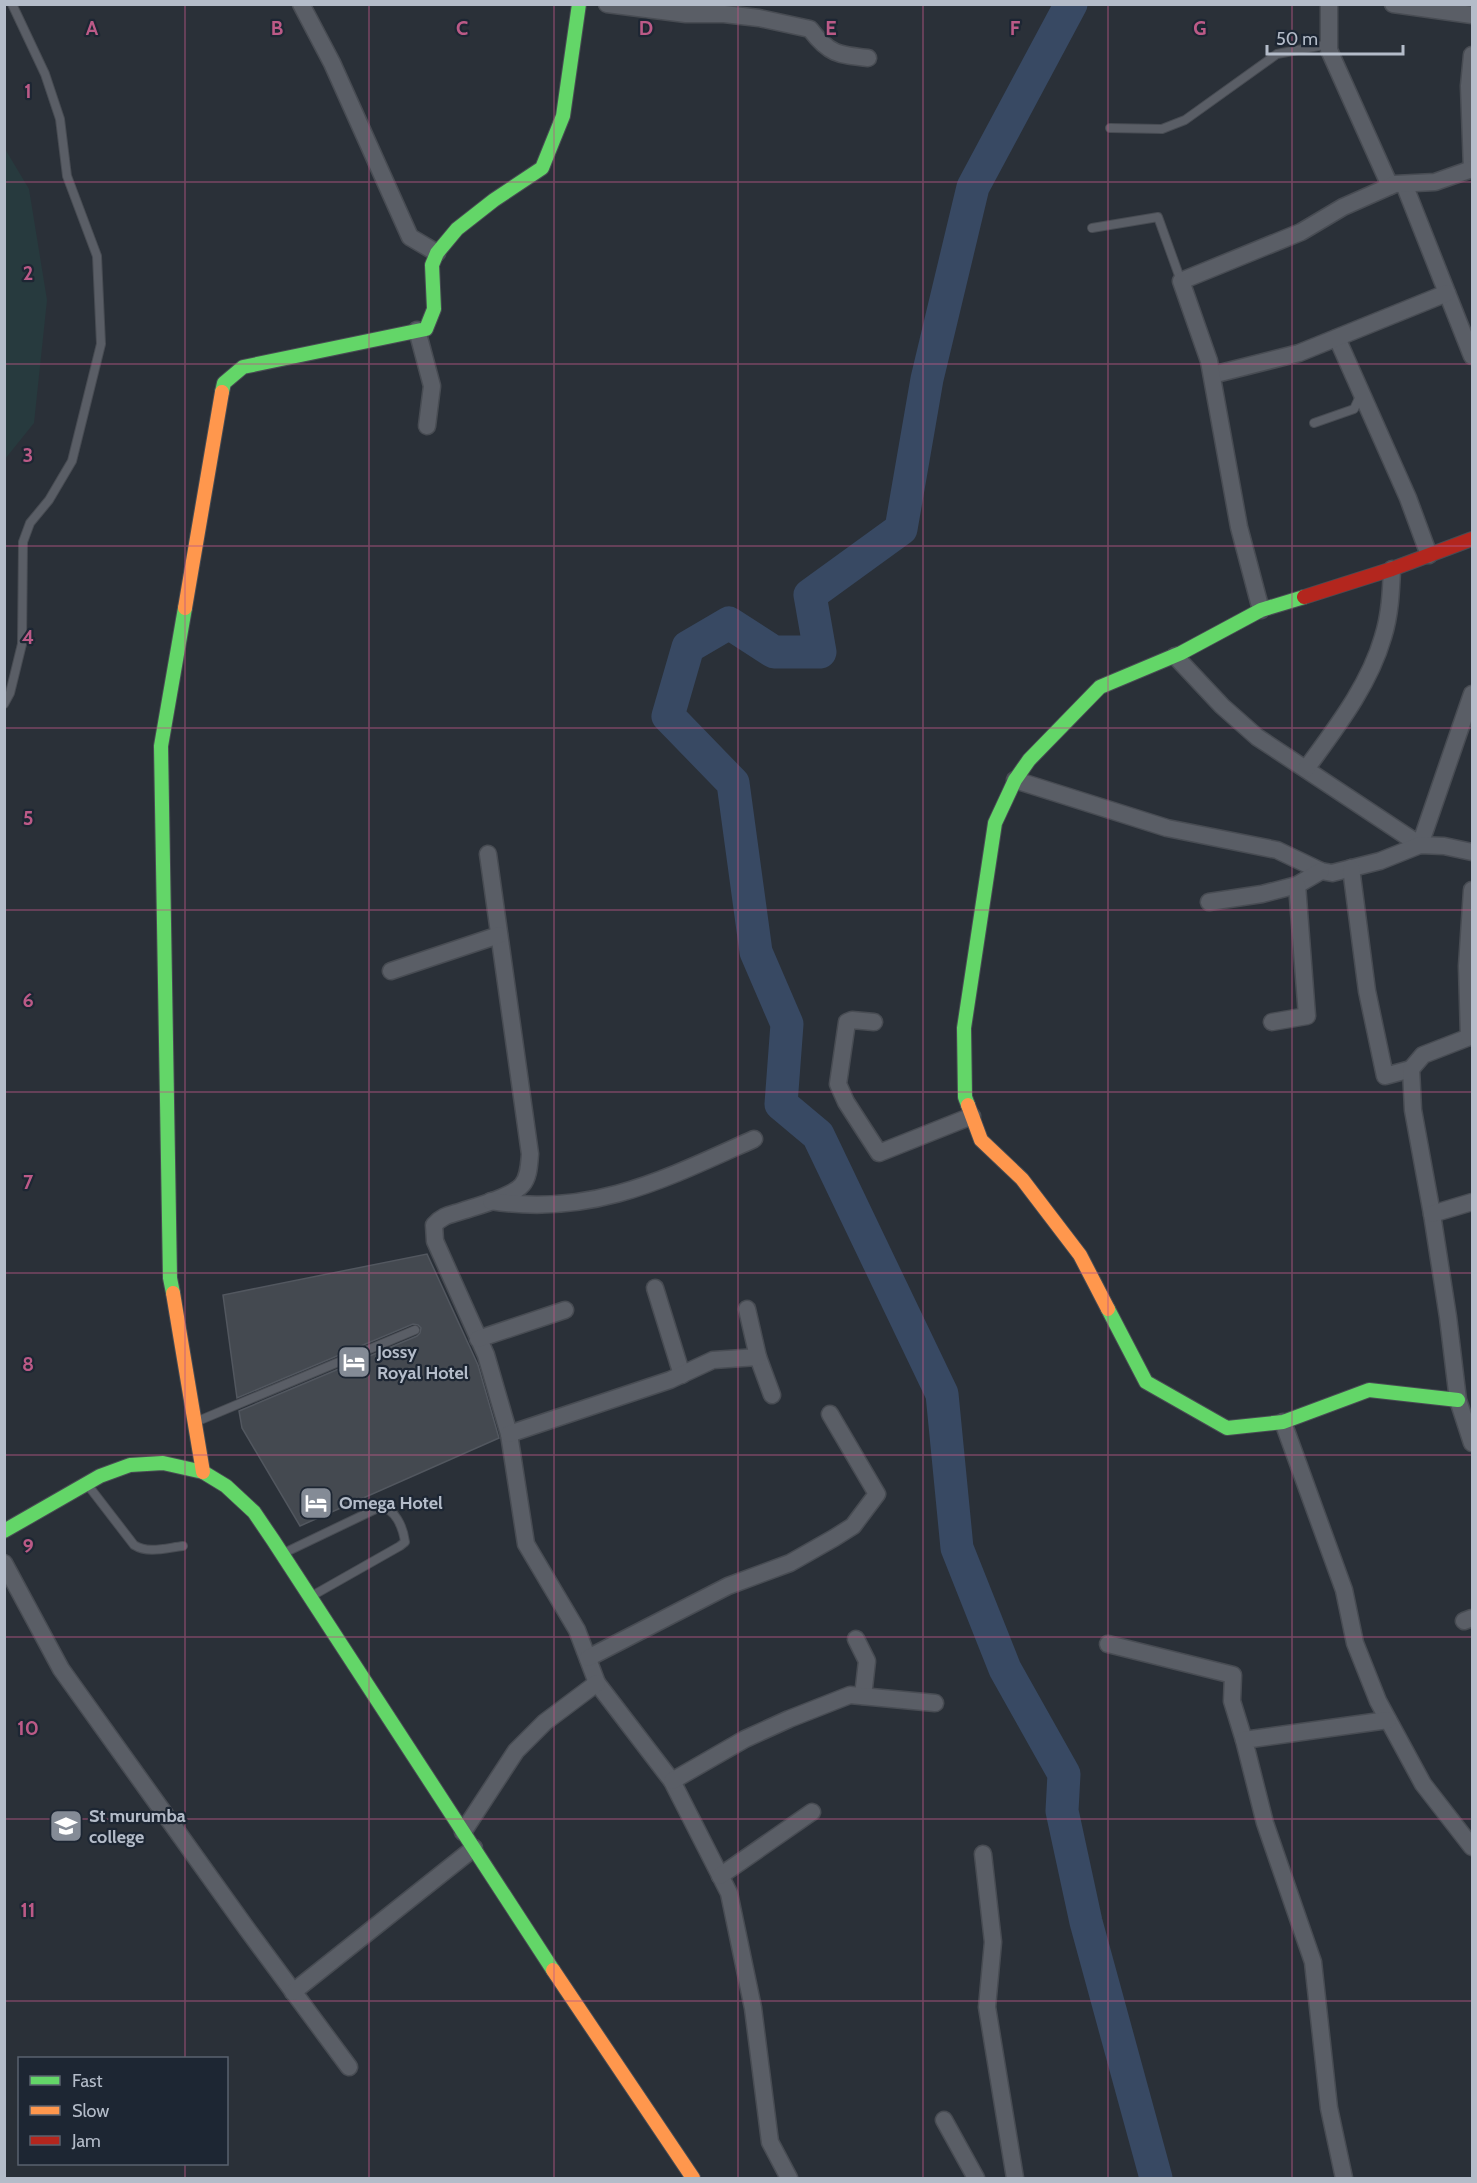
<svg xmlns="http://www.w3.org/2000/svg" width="1477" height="2183" font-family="Cabin,sans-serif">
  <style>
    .green { fill: #273a3e }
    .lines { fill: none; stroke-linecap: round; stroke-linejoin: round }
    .river { stroke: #384963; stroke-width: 33 }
    .building { fill: #444950; stroke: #52575f; stroke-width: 1.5 }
    .lane-casing { stroke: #484c53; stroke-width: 10 }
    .street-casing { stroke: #484c53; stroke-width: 19 }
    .fast-casing { stroke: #484c53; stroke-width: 16 }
    .slow-casing { stroke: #484c53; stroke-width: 16 }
    .jam-casing { stroke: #484c53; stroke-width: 16 }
    .lane { stroke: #5a5e66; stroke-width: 8 }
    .street { stroke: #5a5e66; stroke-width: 16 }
    .fast { stroke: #63d668; stroke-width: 14 }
    .slow { stroke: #ff974d; stroke-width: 14 }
    .jam { stroke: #b3261e; stroke-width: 14 }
    .grid { fill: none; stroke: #bc5a87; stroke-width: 1.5; stroke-opacity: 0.55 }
    .labels { text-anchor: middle; stroke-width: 4.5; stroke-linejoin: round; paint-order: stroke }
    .poi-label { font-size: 18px; font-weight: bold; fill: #b4bcc9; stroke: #1d2633; text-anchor: start }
    .grid-label { font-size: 20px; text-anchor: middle; font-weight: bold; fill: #bc5a87; stroke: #1d2633; stroke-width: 4.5; stroke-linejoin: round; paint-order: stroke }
  </style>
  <rect width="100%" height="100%" fill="#2a3038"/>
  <path class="green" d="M5,149L29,189L47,300L34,423L5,459Z"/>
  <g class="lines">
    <path class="river" d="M1071,4L973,187L927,379L901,529L810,595L820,652H774L729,623L688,647L668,716L733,783L756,952L787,1024L781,1104L818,1135L942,1394L957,1548L1005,1669L1064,1774L1062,1811L1086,1922L1156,2178"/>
  </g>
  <path class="building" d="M427,1254L478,1365L499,1438L300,1526L242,1428L239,1411L417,1336L420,1333L421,1328L418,1325L413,1324L237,1398L223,1295Z"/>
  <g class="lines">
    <defs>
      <g id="lane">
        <path d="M1110,128L1162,129L1185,120L1277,54L1329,44"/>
        <path d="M1092,228L1158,217L1181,281"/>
        <path d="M1314,423L1354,409L1361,394"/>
        <path d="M4,704L10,693L22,644L23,542L30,523L49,500L72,461L101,344L97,256L67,176L60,119L45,74L12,4"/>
        <path d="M198,1421L415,1330"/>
        <path d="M87,1484L134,1545C148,1554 166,1548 183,1546"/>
        <path d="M284,1553L380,1507C395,1508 403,1527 405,1542L400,1546L310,1597"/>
      </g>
      <g id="street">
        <path d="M301,4L332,63L410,237L437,253"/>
        <path d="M607,4L686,14H724L759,18L810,29C829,54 838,55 868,58"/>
        <path d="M1329,4V50L1390,186"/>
        <path d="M1393,4L1472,15"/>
        <path d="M1472,169L1469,86L1472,55"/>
        <path d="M1404,184L1472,356"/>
        <path d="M417,330L432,386L427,426"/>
        <path d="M1337,338L1408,498L1429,555"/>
        <path d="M1212,375L1299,353L1447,293"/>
        <path d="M1261,610L1239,527L1209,361L1181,281L1301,232L1343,207L1395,184L1435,182L1472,169"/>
        <path d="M1175,656L1222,706L1257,737L1420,845L1472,694"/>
        <path d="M1306,769C1335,729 1369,686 1383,637C1390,615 1391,592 1392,569"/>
        <path d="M1015,780L1167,828L1277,850L1321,871L1332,873L1380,861L1420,845L1444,846L1472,852"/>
        <path d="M488,854L530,1154C529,1165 529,1177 522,1185C512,1197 477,1206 462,1211C450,1215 443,1215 434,1225L435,1241L486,1355L509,1434L526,1544L577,1630L597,1683L672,1781L729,1893L753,2008L770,2142L789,2178"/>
        <path d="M1351,868L1367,991L1385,1076L1411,1069"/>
        <path d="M1209,902L1262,894L1297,885L1321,871"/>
        <path d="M391,971L499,935"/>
        <path d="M874,1022L852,1020L847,1022L838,1084L846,1102L879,1153L972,1116"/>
        <path d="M1272,1022L1307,1016L1297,885"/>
        <path d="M1472,1036L1423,1055L1411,1069L1413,1110L1432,1214L1448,1317L1458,1400L1472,1443"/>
        <path d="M1469,1037L1467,966L1472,890"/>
        <path d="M491,1201C592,1217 665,1179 754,1139"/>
        <path d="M1432,1214L1472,1202"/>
        <path d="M655,1288L682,1375"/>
        <path d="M478,1339L565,1310"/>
        <path d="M758,1357L772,1395"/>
        <path d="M1283,1422L1344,1590L1355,1643L1378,1701L1423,1784L1472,1847"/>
        <path d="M509,1434L670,1380L713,1360L758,1357L747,1309"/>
        <path d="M4,1563L61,1669L247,1929L349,2067"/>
        <path d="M1464,1621L1472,1618"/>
        <path d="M856,1639L867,1661L863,1696"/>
        <path d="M1108,1644L1233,1675L1232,1701L1244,1740"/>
        <path d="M588,1658L728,1586L790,1563L834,1538L853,1526L877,1494L830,1414"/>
        <path d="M672,1781L745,1739L789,1719L850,1695L935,1703"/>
        <path d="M463,1832L516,1751L545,1722L597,1683"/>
        <path d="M983,1854L993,1942L987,2007L1015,2178"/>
        <path d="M720,1876L812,1812"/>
        <path d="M293,1992L474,1848"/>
        <path d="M944,2120L976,2178"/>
        <path d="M1344,2178L1329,2108L1313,1962L1265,1823L1244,1740L1388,1720"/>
      </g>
      <g id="fast">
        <path d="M222,392L224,383L243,367L426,329L434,309L432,265L437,253L457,229L494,200L542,168L563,116L579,4"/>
        <path d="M968,1105L965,1097L964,1028L995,823L1015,780L1029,760L1100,687L1181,653L1261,610L1304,597"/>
        <path d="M173,1293L170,1278L161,746L185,608"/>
        <path d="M1108,1309L1146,1382L1227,1428L1283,1422L1369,1390L1458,1400"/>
        <path d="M4,1531L100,1476L130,1465L163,1463L203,1472L226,1486L254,1512L273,1540L553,1970"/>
      </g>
      <g id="slow">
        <path d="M185,608L222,392"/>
        <path d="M968,1105L981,1140L1022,1179L1080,1255L1108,1309"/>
        <path d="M173,1293L203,1472"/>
        <path d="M553,1970L693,2178"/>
      </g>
      <path id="jam" d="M1304,597L1392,569L1472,539"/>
    </defs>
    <use href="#lane" class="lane-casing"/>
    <use href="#street" class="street-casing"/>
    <use href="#fast" class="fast-casing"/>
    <use href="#slow" class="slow-casing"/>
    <use href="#jam" class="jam-casing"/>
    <use href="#lane" class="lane"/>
    <use href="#street" class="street"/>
    <use href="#fast" class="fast"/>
    <use href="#slow" class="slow"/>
    <use href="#jam" class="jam"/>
  </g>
  <path class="grid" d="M185,4V2058M369,4V2178M554,4V2178M738,4V2178M923,4V2178M1108,4V2178M1292,4V2178M4,182H1472M4,364H1472M4,546H1472M4,728H1472M4,910H1472M4,1092H1472M4,1273H1472M4,1455H1472M4,1637H1472M4,1819H1472M4,2001H1472M185,2164V2178"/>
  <defs>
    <symbol id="hotel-square" viewBox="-11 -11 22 22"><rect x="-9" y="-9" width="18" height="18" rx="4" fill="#848b96" stroke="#1d2633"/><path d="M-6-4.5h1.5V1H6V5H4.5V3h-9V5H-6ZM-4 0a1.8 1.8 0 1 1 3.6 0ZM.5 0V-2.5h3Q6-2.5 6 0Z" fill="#fff"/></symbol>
    <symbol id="school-square" viewBox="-11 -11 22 22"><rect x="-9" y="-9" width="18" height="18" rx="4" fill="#848b96" stroke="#1d2633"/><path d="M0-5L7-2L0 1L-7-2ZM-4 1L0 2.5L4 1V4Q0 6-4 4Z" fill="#fff"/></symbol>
  </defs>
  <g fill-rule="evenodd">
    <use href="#hotel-square" x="335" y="1343" width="38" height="38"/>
    <use href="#hotel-square" x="297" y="1484" width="38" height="38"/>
    <use href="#school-square" x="47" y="1807" width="38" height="38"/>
  </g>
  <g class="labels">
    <g class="poi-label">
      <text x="377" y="1358">Jossy<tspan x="377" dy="21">Royal Hotel</tspan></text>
      <text x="339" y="1509">Omega Hotel</text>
      <text x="89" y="1822">St murumba<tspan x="89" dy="21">college</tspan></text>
    </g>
  </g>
  <g class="grid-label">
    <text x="92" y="35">A</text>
    <text x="277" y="35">B</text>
    <text x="462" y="35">C</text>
    <text x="646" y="35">D</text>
    <text x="831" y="35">E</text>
    <text x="1015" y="35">F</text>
    <text x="1200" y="35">G</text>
    <text x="28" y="98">1</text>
    <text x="28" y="280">2</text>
    <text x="28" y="462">3</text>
    <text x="28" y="644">4</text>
    <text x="28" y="825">5</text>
    <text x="28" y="1007">6</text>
    <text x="28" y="1189">7</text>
    <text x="28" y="1371">8</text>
    <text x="28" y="1553">9</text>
    <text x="28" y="1735">10</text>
    <text x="28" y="1917">11</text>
  </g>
  <rect width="1477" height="2183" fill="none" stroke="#b4bcc9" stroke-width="12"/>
  <rect x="18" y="2057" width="210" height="108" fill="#1d2633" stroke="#59626f" stroke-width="1.5"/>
  <rect x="30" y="2076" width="30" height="9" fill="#63d668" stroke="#59626f" stroke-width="1.5"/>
  <text x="72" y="2087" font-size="18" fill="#b4bcc9">Fast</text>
  <rect x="30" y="2106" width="30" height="9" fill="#ff974d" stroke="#59626f" stroke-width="1.5"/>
  <text x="72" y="2117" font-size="18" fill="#b4bcc9">Slow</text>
  <rect x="30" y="2136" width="30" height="9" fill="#b3261e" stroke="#59626f" stroke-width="1.5"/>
  <text x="72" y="2147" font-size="18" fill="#b4bcc9">Jam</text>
  <path d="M1267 45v9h136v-9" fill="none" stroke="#b4bcc9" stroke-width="3"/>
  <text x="1276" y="45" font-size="18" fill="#b4bcc9" stroke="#1d2633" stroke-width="4.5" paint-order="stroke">50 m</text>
</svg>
